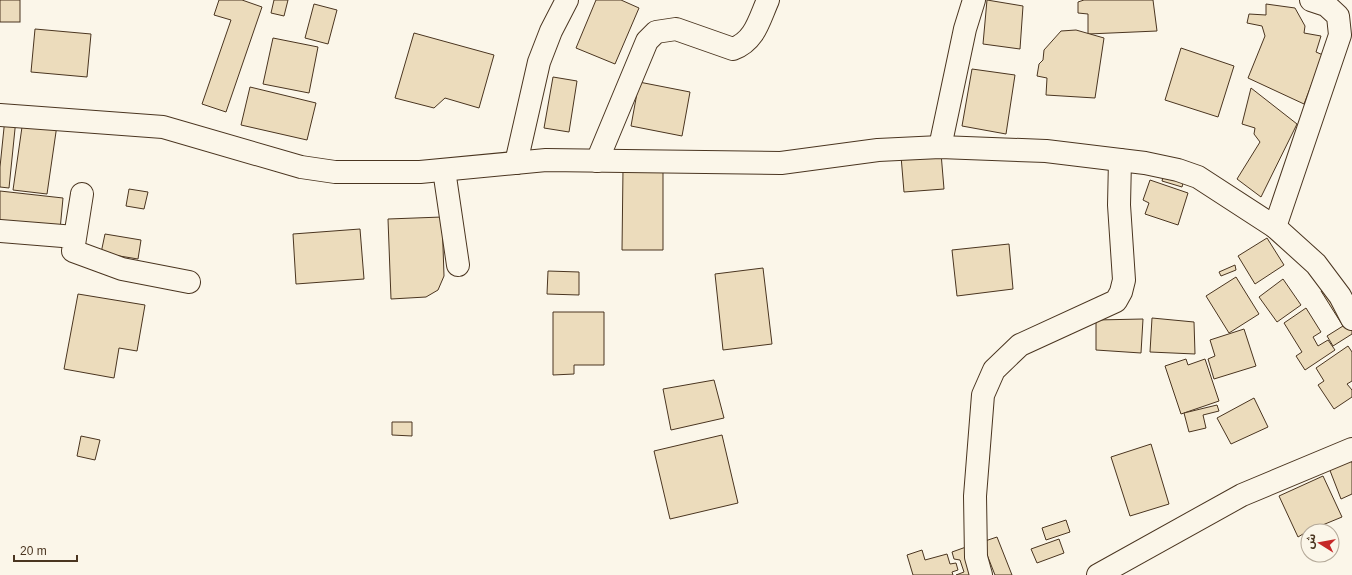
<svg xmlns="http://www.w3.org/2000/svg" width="1352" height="575" font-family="Arial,'Noto Sans Arabic',sans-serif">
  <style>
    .building { fill: #ecdcbc; stroke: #4a3520 }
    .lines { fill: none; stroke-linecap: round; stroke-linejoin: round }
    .minor-casing { stroke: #4a3520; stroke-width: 24 }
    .minor { stroke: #fbf6e9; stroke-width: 22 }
  </style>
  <rect width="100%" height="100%" fill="#fbf6e9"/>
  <g class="building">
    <rect x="0" y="0" width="20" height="22"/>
    <path d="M219,0H242L262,7L226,112L202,104L231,20L214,15Z"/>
    <path d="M274,0H288L284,16L271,13Z"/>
    <path d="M596,0H621L639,8L615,64L576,48Z"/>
    <path d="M987,0L1023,6L1020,49L983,44Z"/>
    <path d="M1084,0H1153L1157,31L1088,34V14L1078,13V2Z"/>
    <path d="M314,4L337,10L328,44L305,38Z"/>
    <path d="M1266,4L1295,8L1305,26L1304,33L1321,36L1316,52L1323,55L1304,104L1248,78L1265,36L1262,26L1247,23L1249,14L1266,15Z"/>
    <path d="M35,29L91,34L87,77L31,72Z"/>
    <path d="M1076,30L1104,38L1095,98L1046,95L1047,78L1037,76L1039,64L1043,60L1044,50L1061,31Z"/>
    <path d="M414,33L494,55L479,108L445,98L434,108L395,98Z"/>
    <path d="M273,38L318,47L309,93L263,84Z"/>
    <path d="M1181,48L1234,66L1218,117L1165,100Z"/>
    <path d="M972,69L1015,75L1006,134L962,126Z"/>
    <path d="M553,77L577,81L569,132L544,128Z"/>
    <path d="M639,82L690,92L682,136L631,126Z"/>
    <path d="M250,87L316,103L307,140L241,125Z"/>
    <path d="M1251,88L1297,124L1261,197L1237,179L1260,142L1254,134L1255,128L1242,124Z"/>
    <path d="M5,118L16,119L9,188L0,187V167Z"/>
    <path d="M23,120L57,125L47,194L13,190Z"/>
    <path d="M941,153L944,189L904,192L901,156Z"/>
    <path d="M623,169H663V250H622Z"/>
    <path d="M1165,169L1185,175L1182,187L1162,181Z"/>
    <path d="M1150,180L1188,193L1178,225L1145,214L1149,203L1143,200Z"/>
    <path d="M129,189L148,192L144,209L126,206Z"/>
    <path d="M0,191L63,198L60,230L0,223Z"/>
    <path d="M442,217L444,276L438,290L426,297L391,299L388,219Z"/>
    <path d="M360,229L364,279L296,284L293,234Z"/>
    <path d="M105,234L141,240L138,259L101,253Z"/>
    <path d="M1267,238L1284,265L1255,284L1238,256Z"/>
    <path d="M1009,244L1013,289L957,296L952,250Z"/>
    <path d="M1235,265L1236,270L1221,276L1219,272Z"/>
    <path d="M763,268L772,344L723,350L715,274Z"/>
    <path d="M548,271L579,272V295L547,294Z"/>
    <path d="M1236,277L1259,314L1229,333L1206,296Z"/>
    <path d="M1283,279L1301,305L1277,322L1259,297Z"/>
    <path d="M1327,288L1352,328V334L1333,346L1327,336L1343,326L1321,291Z"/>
    <path d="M78,294L145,305L137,351L119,348L114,378L64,369Z"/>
    <path d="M1306,308L1321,332L1313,337L1318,346L1328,340L1335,350L1305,370L1296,356L1302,352L1284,323Z"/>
    <path d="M553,312H604V365H574V374L553,375Z"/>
    <path d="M1152,318L1194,322L1195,354L1150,352Z"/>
    <path d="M1143,319L1141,353L1096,350V320Z"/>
    <path d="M1244,329L1256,366L1214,379L1208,359L1215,356L1210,340Z"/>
    <path d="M1348,346L1352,352V381L1347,384L1352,390V397L1334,409L1318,385L1324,381L1316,368Z"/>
    <path d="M1186,359L1188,365L1205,359L1219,401L1181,414L1165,366Z"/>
    <path d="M714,380L724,418L671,430L663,389Z"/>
    <path d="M1254,398L1268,427L1231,444L1217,418Z"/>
    <path d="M1217,405L1219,411L1203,415L1206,428L1189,432L1184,413Z"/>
    <path d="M392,422H412V436L392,435Z"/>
    <path d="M722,435L738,503L670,519L654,451Z"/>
    <path d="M81,436L100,440L95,460L77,456Z"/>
    <path d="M1151,444L1169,504L1130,516L1111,457Z"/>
    <path d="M1350,459L1352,463V494L1341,499L1329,468Z"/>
    <path d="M1323,476L1342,517L1308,531L1298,537L1279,496Z"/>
    <path d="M1066,520L1070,532L1046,540L1042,528Z"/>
    <path d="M997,537L1012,575H995L982,542Z"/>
    <path d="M1059,539L1064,553L1037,563L1031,549Z"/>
    <path d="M966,547L974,575H956L964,572L960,560L954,559L952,552Z"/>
    <path d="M922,550L925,560L947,554L950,564L956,563L958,570L952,572L953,575H913L907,555Z"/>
  </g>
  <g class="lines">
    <defs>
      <g id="minor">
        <path d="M0,115L163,127L301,167L335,172H420L546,160L781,163L878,150L940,147L1046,151L1145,163L1178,170L1198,177L1275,227L1316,264L1340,296L1352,319"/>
        <path d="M940,147L965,29L974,0"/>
        <path d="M597,161L647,41L656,32L676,29L733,49C755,41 759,20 768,0"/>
        <path d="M516,163L539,62L551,31L567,0"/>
        <path d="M444,170L458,265"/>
        <path d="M1275,227L1340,35L1338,16L1326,5L1311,0"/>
        <path d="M0,231L75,237L82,194L73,251L122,269L189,282"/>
        <path d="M981,575L976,557L975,496L983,395L994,370L1020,345L1116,301L1121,292L1124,280L1119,205L1120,160"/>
        <path d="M1098,575L1242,495L1352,449"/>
      </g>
    </defs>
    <use href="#minor" class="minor-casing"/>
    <use href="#minor" class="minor"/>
  </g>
  <g transform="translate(1320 543) rotate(281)"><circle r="19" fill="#fbf6e9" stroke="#b4a999"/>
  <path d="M0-3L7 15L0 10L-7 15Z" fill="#c62828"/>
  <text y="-6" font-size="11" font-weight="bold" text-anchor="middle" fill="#4a3520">ش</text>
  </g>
  <path d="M14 555v6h63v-6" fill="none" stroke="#4a3520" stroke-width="2"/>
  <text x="20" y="555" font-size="12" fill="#4a3520" stroke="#fbf6e9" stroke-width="3" paint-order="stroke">20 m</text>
</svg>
